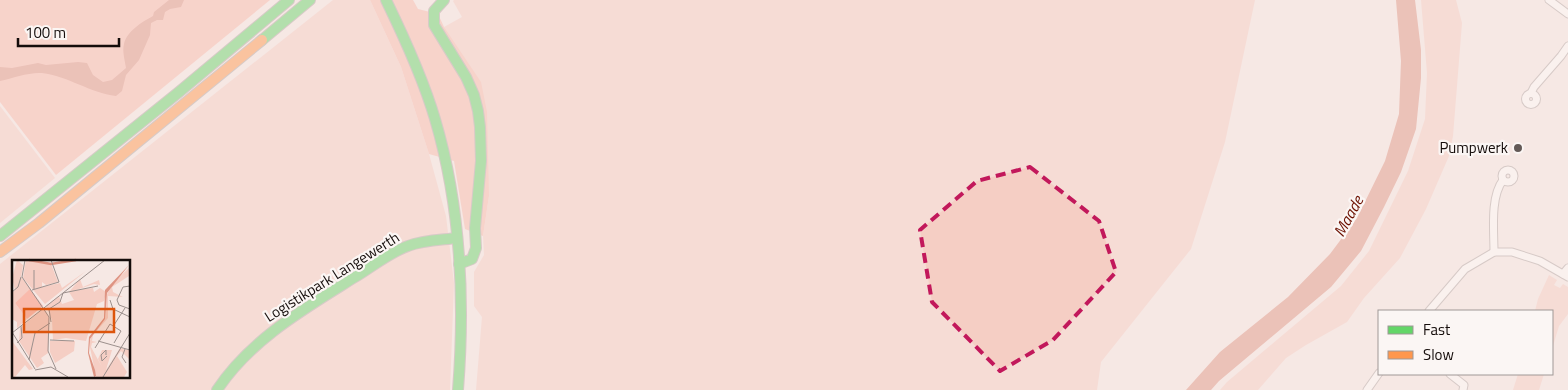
<svg xmlns="http://www.w3.org/2000/svg" width="1568" height="390" font-family="'Titillium Web',sans-serif">
  <style>
    .green { fill: #f5cec4; fill-rule: evenodd }
    .forest { fill: #f9baac }
    .water { fill: #de9483 }
    .lines { fill: none; stroke-linecap: round; stroke-linejoin: round }
    .street-casing { stroke: #b1a7a4; stroke-width: 9 }
    .fast-casing { stroke: #b1a7a4; stroke-width: 12 }
    .slow-casing { stroke: #b1a7a4; stroke-width: 12 }
    .street { stroke: #fefcfb; stroke-width: 7 }
    .fast { stroke: #63d668; stroke-width: 10 }
    .slow { stroke: #ff974d; stroke-width: 10 }
    .marked { fill: none; stroke: #c2185b; stroke-width: 4; stroke-dasharray: 10 6; stroke-linejoin: round }
    .poi-dot { fill: #635956; stroke: #fbf6f4; stroke-width: 2 }
    .labels { text-anchor: middle; stroke-width: 4.5; stroke-linejoin: round; paint-order: stroke }
    .poi-label { font-size: 15px; fill: #140c0a; stroke: #fbf6f4; text-anchor: end }
    .street-label { font-size: 15px; fill: #140c0a; stroke: #fbf6f4 }
    .water-label { font-size: 16px; font-style: italic; fill: #6c1000; stroke: #fbf6f4 }
    .inset-river { fill: none; stroke: #de9483; stroke-width: 2.5 }
    .inset-road { fill: none; stroke: #9c908d; stroke-width: 1 }
    .view { fill: #dd550c; fill-opacity: 0.15; stroke: #dd550c; stroke-width: 2.5 }
    .inset-edge { fill: none; stroke: #140c0a; stroke-width: 2.5 }
  </style>
  <rect width="100%" height="100%" fill="#f6e8e4"/>
  <g class="green">
    <path d="M333,0H370L401,67L429,154L446,216L454,283L450,390H0V264ZM14,261H129V376H14Z"/>
    <path d="M454,0H1255L1225,142L1191,249L1101,362L1097,390H476L482,317L474,306V272L484,255L483,236L489,196L444,27L462,17L453,1Z"/>
    <path d="M1421,0H1456L1462,23L1453,136L1449,156L1426,209L1400,258L1364,298L1347,322L1306,345L1286,358L1258,390H1220L1227,382L1341,286L1369,251L1408,171L1425,119L1427,73Z"/>
    <path d="M0,106L55,178L0,223Z"/>
    <path d="M1549,275L1557,280L1554,285L1560,288L1563,284L1568,287V314L1559,326L1552,349V311H1535L1538,299Z"/>
    <path d="M1518,374H1544L1539,390H1513Z"/>
  </g>
  <g class="forest">
    <path d="M0,0H270L56,175L0,102Z"/>
    <path d="M370,0H413L418,9L438,14L444,27L481,82L487,112L489,196L483,236L465,229L454,161L429,154L401,67Z"/>
  </g>
  <g class="water">
    <path d="M169,0H184L181,7L170,9L165,12L163,20H157L151,23L150,35L139,60L126,75L122,91L116,96C90,93 68,76 42,73C29,72 13,78 0,81V67L12,68L38,63L46,65L78,62L87,63L93,75L103,82L112,80L126,68C125,61 122,51 124,44C127,31 142,22 153,16L154,12Z"/>
    <path d="M1396,0H1415L1421,50V78L1416,129L1401,172L1384,207L1361,251L1331,287L1219,381L1211,390H1186L1220,352L1288,297L1330,254L1357,218L1385,161L1399,114L1401,61Z"/>
  </g>
  <g class="lines">
    <defs>
      <g id="street">
        <path d="M1549,0L1568,14"/>
        <path d="M1531,93L1534,87L1561,56L1568,46"/>
        <circle cx="1531" cy="99" r="5.5"/>
        <circle cx="1508" cy="176" r="6"/>
        <path d="M1494,252C1494,231 1490,197 1503,180"/>
        <path d="M1563,274L1568,268"/>
        <path d="M1429,311L1465,269L1494,252H1512L1540,261L1568,277"/>
        <path d="M1450,374L1464,385L1463,390"/>
        <path d="M1367,390L1379,373"/>
      </g>
      <g id="fast">
        <path d="M386,0C405,39 423,78 435,119C461,207 465,300 458,390"/>
        <path d="M444,0L434,11V25L466,77L474,95L478,111L480,127L481,161L475,228L476,248L472,259L459,264"/>
        <path d="M262,40L310,0"/>
        <path d="M0,236L179,92L289,0"/>
        <path d="M217,390C251,339 304,309 355,277C370,268 392,251 408,246C423,240 441,240 457,238"/>
      </g>
      <path id="slow" d="M0,252L39,223L262,40"/>
    </defs>
    <use href="#street" class="street-casing"/>
    <use href="#fast" class="fast-casing"/>
    <use href="#slow" class="slow-casing"/>
    <use href="#street" class="street"/>
    <use href="#fast" class="fast"/>
    <use href="#slow" class="slow"/>
  </g>
  <path d="M0 0H1568V390H0ZM1030,167L1099,221L1116,272L1053,340L1000,371L932,302L920,230L977,181Z" fill="#f6e8e4" fill-opacity=".55" fill-rule="evenodd"/>
  <path class="marked" d="M1030,167L1099,221L1116,272L1053,340L1000,371L932,302L920,230L977,181Z"/>
  <circle class="poi-dot" cx="1518" cy="148" r="5"/>
  <g class="labels">
    <g class="poi-label">
      <text x="1508" y="153">Pumpwerk</text>
    </g>
    <g class="street-label">
      <text transform="translate(332 277) rotate(-32)" y="5">Logistikpark Langewerth</text>
    </g>
    <g class="water-label">
      <text transform="translate(1348 216) rotate(-61)" y="6">Maade</text>
    </g>
  </g>
  <g transform="translate(12 260)">
    <rect width="118" height="118" fill="#f6e8e4"/>
    <path d="M5,0L11,5L9,17L19,29L3,43L15,59L5,68V62L0,59V33L3,30L0,18ZM14,0L39,4L46,22L34,25L30,22V27L48,23L50,28L74,11L33,44L11,18ZM117,8V16L100,27L101,32L111,37L96,36V58L81,75L80,81L85,82L80,83L79,87L90,107L86,99L90,90H100L94,110L108,88L117,90V99L109,91L105,96L115,112L112,117H84L77,82L81,74L93,59L95,34L103,21ZM68,19L71,27L87,20L88,25L82,24L64,30L81,28L82,32L88,28L94,32L92,41L85,44L74,81L54,78L41,80L40,60L34,46L47,36L50,44L62,40L57,32ZM32,48L37,58L36,93L29,98L32,103L25,108L7,81L8,68ZM0,81L21,109L17,110L13,105L3,117H0ZM38,81H63L62,91L43,103L38,92Z" fill="#f5cec4"/>
    <path d="M18,29L31,46L15,59L3,43Z" fill="#f9baac"/>
    <path d="M117,5L95,33L93,59L78,79L77,93L83,110L84,116L82,117L76,93L77,77L92,58L93,30Z" fill="#de9483"/>
    <path class="inset-river" d="M17,0L39,4L64,0"/>
    <path class="inset-road" d="M13,0L10,17L37,57L36,91L44,109M118,26L111,27L105,40L107,45L118,49M22,29V10M20,30L47,22L39,0M0,32L6,27L9,17M98,40L101,49L118,57M39,62L37,49L48,42L51,33L86,26M102,65L113,48M0,72L23,109M0,73L93,0M38,80L62,81M86,81L118,90M5,83L10,78L9,66M83,88L98,64L109,71L102,83M113,89L110,97L114,103M94,95V90L89,95L90,101L95,96M17,100L23,73L38,63M23,110L39,107L56,117M91,117L118,73"/>
    <path class="view" d="M12,49H102V72H12Z"/>
    <rect width="118" height="118" class="inset-edge"/>
  </g>
  <rect x="1378" y="310" width="175" height="65" fill="#fbf6f4" stroke="#9f9896"/>
  <rect x="1388" y="326" width="25" height="8" fill="#63d668" stroke="#9f9896"/>
  <text x="1423" y="335" font-size="15" fill="#140c0a">Fast</text>
  <rect x="1388" y="351" width="25" height="8" fill="#ff974d" stroke="#9f9896"/>
  <text x="1423" y="360" font-size="15" fill="#140c0a">Slow</text>
  <path d="M18 38v8h101v-8" fill="none" stroke="#140c0a" stroke-width="2.5"/>
  <text x="25" y="38" font-size="15" fill="#140c0a" stroke="#fbf6f4" stroke-width="4" paint-order="stroke">100 m</text>
</svg>
